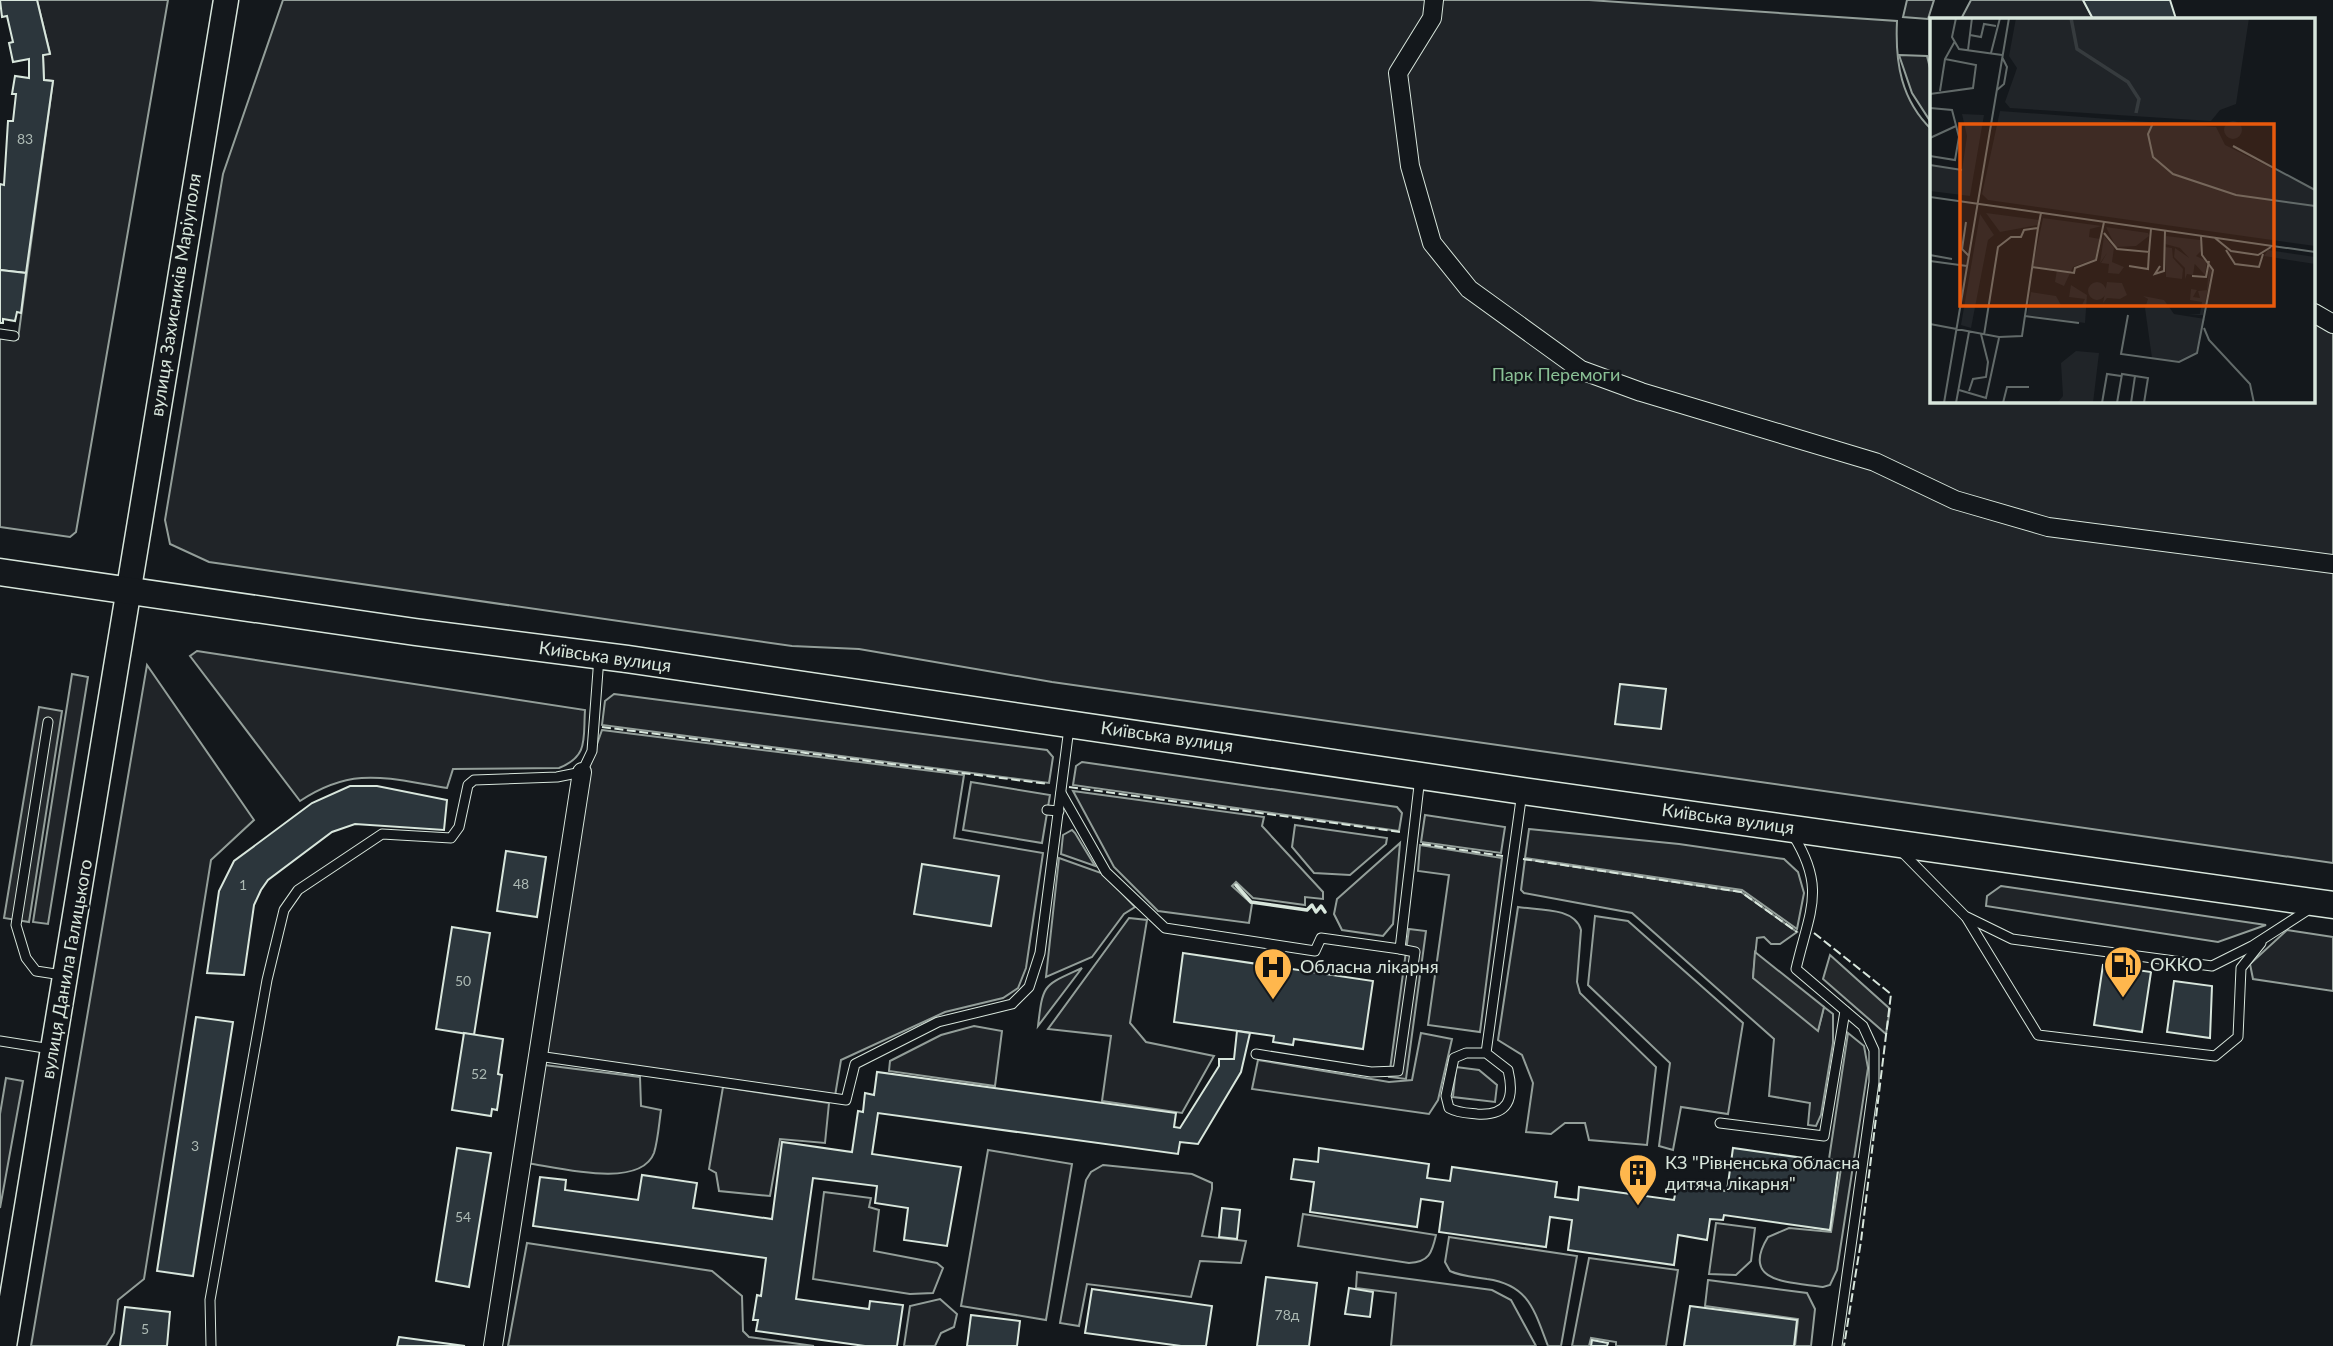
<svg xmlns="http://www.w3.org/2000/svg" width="2333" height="1346" font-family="Lato,sans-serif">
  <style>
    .green { fill: #202428; stroke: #939e99; stroke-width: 2 }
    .parking { fill: #24282b; stroke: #939e99; stroke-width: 2 }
    .building { fill: #2c363c; stroke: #d8e6dc; stroke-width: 2 }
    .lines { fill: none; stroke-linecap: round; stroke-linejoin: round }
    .service-casing { stroke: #d8e6dc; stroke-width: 11 }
    .minor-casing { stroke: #d8e6dc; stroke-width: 20 }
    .secondary-casing { stroke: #d8e6dc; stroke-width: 27 }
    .primary-casing { stroke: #d8e6dc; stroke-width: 29 }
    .service { stroke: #14181c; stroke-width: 9 }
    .minor { stroke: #14181c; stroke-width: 18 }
    .secondary { stroke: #14181c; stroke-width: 24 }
    .primary { stroke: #14181c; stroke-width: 26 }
    .fence { stroke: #d8e6dc; stroke-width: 2; stroke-dasharray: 9 3.5; stroke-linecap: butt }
    .wall { stroke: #d8e6dc; stroke-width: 3.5 }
    .labels { text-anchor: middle; stroke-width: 5; stroke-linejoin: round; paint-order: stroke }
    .number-label { font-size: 14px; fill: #adbab4 }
    .street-label { font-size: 18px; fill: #d8e6dc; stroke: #14181c }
    .park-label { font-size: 18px; fill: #8ac095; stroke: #14181c }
    .poi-label { font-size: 18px; fill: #d8e6dc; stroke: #14181c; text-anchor: start }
    .inset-river { fill: none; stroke: #363b3e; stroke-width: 3.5 }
    .inset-road { fill: none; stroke: #626a69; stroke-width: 2 }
    .view { fill: #e8590c; fill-opacity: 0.15; stroke: #e8590c; stroke-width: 3.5 }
    .inset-edge { fill: none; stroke: #d8e6dc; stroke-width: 3.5 }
  </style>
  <rect width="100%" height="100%" fill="#14181c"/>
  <g class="green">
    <path d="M37,0H168L76,532L70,537L0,527V338L18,339L53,81L44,80L43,55L50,53Z"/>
    <path d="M283,0H1589L1897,21C1895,63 1901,100 1932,130V401H2314V313L2333,324V863L1052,682L859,649L792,646L209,562L170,544L165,520L223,174Z"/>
    <path d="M1907,0H1934L1928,19L1903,17Z"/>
    <path d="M1971,0H2083L2093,19H1961Z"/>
    <path d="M1899,55L1927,56L1932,76V124L1912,93Z"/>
    <path d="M197,651L585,710C583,739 589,756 559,768L453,769L447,788C388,779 354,765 300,801L190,656Z"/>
    <path d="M147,665L254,820L211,860L144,1279L118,1300L114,1333L106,1346H31Z"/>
    <path d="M72,674L88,677L48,924L33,922Z"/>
    <path d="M614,694L1047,750L1053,757L1049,783L602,725L605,701Z"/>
    <path d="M602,730L964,775L954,838L1043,853L1026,968L1018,988L1003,998L945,1012L841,1060L835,1096L544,1053L587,772Z"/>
    <path d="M1082,762L1397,807L1402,813L1399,831L1073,785L1076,766Z"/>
    <path d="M1073,791L1264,817L1262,826L1323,892V899L1305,897V905L1253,898L1236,882L1232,886L1252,904L1249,923L1158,911L1114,867Z"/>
    <path d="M1425,815L1505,827L1501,853L1421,842Z"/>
    <path d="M1295,825L1387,838L1386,844L1350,875L1314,873L1292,847Z"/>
    <path d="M1529,829L1679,844L1784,859L1798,872L1804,893L1797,929L1742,890L1525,858Z"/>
    <path d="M1072,830L1075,833L1095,866L1061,854L1063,835Z"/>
    <path d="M1400,843L1393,924L1383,936L1342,930L1334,914L1337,899Z"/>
    <path d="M1420,845L1502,858L1480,1032L1428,1025L1449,875L1418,871Z"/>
    <path d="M1059,858L1104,874L1135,907L1124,914L1092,957L1046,977Z"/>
    <path d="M1525,859L1741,892L1797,932L1780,944H1771L1764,937L1757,938L1753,977L1818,1030L1824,1007L1833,1014V1043L1821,1115L1816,1126L1808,1125L1810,1103L1769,1096L1774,1039L1632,913L1524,893L1521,890Z"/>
    <path d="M2001,886L2266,925L2218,942L1986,906L1987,896Z"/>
    <path d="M1518,907C1537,910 1575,907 1581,930L1577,982L1580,993L1656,1067L1647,1145L1589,1140L1585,1123H1565L1551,1134L1526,1132L1533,1083L1522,1055L1498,1040Z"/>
    <path d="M1595,916L1628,921L1743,1023L1728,1114L1681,1107L1673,1150L1659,1146L1670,1063L1588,985Z"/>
    <path d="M1129,918L1147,920L1130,1023L1146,1042L1214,1056L1182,1113L1102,1101L1111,1036L1048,1029Z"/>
    <path d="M2287,930L2333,937V991L2253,979L2250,964Z"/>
    <path d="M1082,968L1038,1026C1043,983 1043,986 1082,968Z"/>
    <path d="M974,1026L1002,1031L995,1086L889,1071L890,1061L941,1035Z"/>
    <path d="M1421,1033L1452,1039L1438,1100L1429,1114L1252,1089L1258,1060L1389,1082L1412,1080Z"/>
    <path d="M1848,1033L1864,1046L1868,1068L1837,1270L1830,1285L1823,1287C1792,1282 1739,1284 1768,1237L1789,1228L1831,1232L1842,1162L1829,1159Z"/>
    <path d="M544,1065L640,1077L641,1106L661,1110C659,1124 658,1140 654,1153C640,1190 556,1167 526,1163Z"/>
    <path d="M1456,1067L1479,1070L1497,1085L1495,1102L1453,1097Z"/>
    <path d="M6,1078L23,1081L0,1208V1114Z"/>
    <path d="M723,1087L829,1103L825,1143L780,1139L770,1196L719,1191L716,1173L709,1169Z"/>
    <path d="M988,1150L1072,1164L1046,1320L961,1306Z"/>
    <path d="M1103,1165L1192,1174L1212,1183V1189L1202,1236L1246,1241L1241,1263L1200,1261L1191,1297L1087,1284L1079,1326L1060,1323L1086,1180L1091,1172Z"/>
    <path d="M824,1192L871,1198L869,1207L879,1210L874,1251L937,1263L943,1268L933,1293L910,1294L813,1279Z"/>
    <path d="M1303,1214L1436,1235C1432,1253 1429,1262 1409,1263L1298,1246Z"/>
    <path d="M1716,1223L1755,1228L1751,1261L1736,1275L1709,1274Z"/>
    <path d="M1449,1237L1577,1256L1561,1346H1548C1534,1310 1529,1285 1487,1279C1475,1277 1460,1276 1450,1271L1445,1262Z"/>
    <path d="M527,1243L712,1271L742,1296L743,1331L749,1337L814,1346H508Z"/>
    <path d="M1589,1258L1678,1270L1666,1346H1616V1342L1591,1338L1589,1346H1572Z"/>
    <path d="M1357,1272L1492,1290L1511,1300L1536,1346H1391L1396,1293L1356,1288Z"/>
    <path d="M1708,1280L1807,1293L1815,1309L1811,1346H1795L1798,1319L1705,1306Z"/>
    <path d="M940,1299L957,1314L954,1327L941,1333L935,1346H904L910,1306Z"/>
  </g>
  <g class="parking">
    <path d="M39,707L62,711L29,922L4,918Z"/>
    <path d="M971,782L1050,795L1042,843L963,830Z"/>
    <path d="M1409,929L1426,931L1406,1079L1389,1077Z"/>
    <path d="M1755,952L1824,1007L1818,1031L1753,978Z"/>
    <path d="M1830,955L1890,1009L1886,1034L1823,979Z"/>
  </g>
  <g class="building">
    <path d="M0,0H37L50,54L43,55L44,80L53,81L26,273L0,270V184L4,185L8,121H13L16,94H12L15,76L29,78V59L13,62L9,43L13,42L7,16L2,17Z"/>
    <path d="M2083,0H2170L2176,19H2093Z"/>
    <path d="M0,270L26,273L21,313L17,312L15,321L3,319V323H0Z"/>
    <path d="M1620,684L1666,689L1661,729L1615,724Z"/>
    <path d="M350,786H377L447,800L444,830L355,824L332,832L268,880L261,890L254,905L244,975L207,973L219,891L234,861L312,803Z"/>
    <path d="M506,851L546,857L537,917L497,911Z"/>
    <path d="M922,864L999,876L991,926L914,914Z"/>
    <path d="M452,927L490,933L474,1035L436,1029Z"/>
    <path d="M1183,953L1373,981L1363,1049L1294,1039L1293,1045L1273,1042L1274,1036L1174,1022Z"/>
    <path d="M2103,965L2151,972L2142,1032L2094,1025Z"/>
    <path d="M2174,981L2212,986L2210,1038L2167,1032Z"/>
    <path d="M196,1017L233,1022L193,1276L157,1271Z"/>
    <path d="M1237,1031L1250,1033L1241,1072L1198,1144L1180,1142L1178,1154L878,1113L872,1154L961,1167L947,1246L904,1240L908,1208L875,1203L877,1186L813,1178L796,1299L869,1309L870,1301L903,1305L897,1346H865L756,1331L758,1320H753L757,1295L761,1296L766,1258L533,1226L540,1177L566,1180L565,1190L638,1200L642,1175L697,1183L693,1208L772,1219L782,1142L852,1152L858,1111L863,1112L865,1093L874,1095L877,1072L1176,1113L1174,1127L1180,1128L1219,1066V1059H1234Z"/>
    <path d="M464,1033L503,1039L498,1074L502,1075L497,1110L492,1109L491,1116L452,1110Z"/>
    <path d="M457,1148L491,1153L469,1287L436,1281Z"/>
    <path d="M1319,1148L1429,1164L1427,1178L1450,1181L1452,1167L1557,1182L1555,1197L1578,1200L1579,1187L1674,1200L1677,1184L1727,1191L1733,1148L1839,1163L1830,1230L1724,1215L1723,1220L1710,1219L1707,1240L1678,1235L1674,1265L1568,1250L1572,1220L1550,1217L1546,1247L1439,1232L1443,1202L1421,1199L1417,1227L1310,1212L1314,1182L1291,1179L1294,1159L1318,1162Z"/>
    <path d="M1222,1208L1240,1210L1237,1239L1219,1237Z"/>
    <path d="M1266,1277L1317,1283L1309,1346H1257Z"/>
    <path d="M1349,1288L1373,1292L1370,1317L1345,1314Z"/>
    <path d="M1092,1289L1212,1306L1206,1346H1181L1085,1333Z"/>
    <path d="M1690,1306L1797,1320L1794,1346H1684Z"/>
    <path d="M125,1307L170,1312L167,1346H120Z"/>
    <path d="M971,1315L1020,1321L1017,1346H967Z"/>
    <path d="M399,1337L465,1346H397Z"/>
    <path d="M1592,1340L1608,1343L1607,1346H1591Z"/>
  </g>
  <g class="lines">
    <defs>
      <g id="service">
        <path d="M0,334L14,336"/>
        <path d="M48,722L16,925L26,958L36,971L62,975"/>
        <path d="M1061,793L1106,872L1165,928L1315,951L1321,938L1400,949L1420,777"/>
        <path d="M1047,810L1059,811"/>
        <path d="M1793,835C1827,889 1809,912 1796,969L1863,1026L1874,1050V1082L1837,1346"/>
        <path d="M1902,852L1965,916L2012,939L2212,966L2252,946L2311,908"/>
        <path d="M1966,917L2038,1035L2215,1056L2238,1037L2241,968L2261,943"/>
        <path d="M0,1041L51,1049"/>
        <path d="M1486,1053H1466L1454,1058L1446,1096L1449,1108C1458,1113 1467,1113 1477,1114C1508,1116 1515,1099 1508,1070L1486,1053L1522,792"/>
        <path d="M1256,1054L1371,1072L1398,1071L1415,952L1400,949"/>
        <path d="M538,1056L846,1100L855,1064L938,1022L1012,1004L1029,987L1040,953L1069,728"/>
        <path d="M1720,1123L1824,1136L1845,1011"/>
        <path d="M211,1346L210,1300L267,980L284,910L298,890L382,834L451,838L459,827L468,785L474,780L557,777L582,772L592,751L599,657"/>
      </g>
      <g id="minor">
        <path d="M1434,0L1432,18L1398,73L1410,166L1432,243L1469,289L1581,370L1641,392L1875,462L1955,500L2048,527L2333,564"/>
        <path d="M2314,313L2333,324"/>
        <path d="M493,1346L582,772"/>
      </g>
      <path id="secondary" d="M4,1346L226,0"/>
      <path id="primary" d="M0,572L415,632L627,659L1523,791L2333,905"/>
    </defs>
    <use href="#service" class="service-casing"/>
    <use href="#minor" class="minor-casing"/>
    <use href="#secondary" class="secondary-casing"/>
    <use href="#primary" class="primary-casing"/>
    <use href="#service" class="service"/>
    <use href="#minor" class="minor"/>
    <use href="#secondary" class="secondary"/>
    <use href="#primary" class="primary"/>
    <g class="fence">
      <path d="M602,727L1048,784"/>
      <path d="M1069,787L1400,832"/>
      <path d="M1422,844L1503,856"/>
      <path d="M1523,859L1741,892L1797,932"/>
      <path d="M1814,933L1891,994L1861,1241L1844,1346"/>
    </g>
    <path class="wall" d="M1236,885L1251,902L1307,910L1312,905L1316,912L1321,906L1325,912"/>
  </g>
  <defs>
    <symbol id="fuel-pin" viewBox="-11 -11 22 30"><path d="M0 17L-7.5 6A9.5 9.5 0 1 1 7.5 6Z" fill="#ffb74d" stroke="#14181c"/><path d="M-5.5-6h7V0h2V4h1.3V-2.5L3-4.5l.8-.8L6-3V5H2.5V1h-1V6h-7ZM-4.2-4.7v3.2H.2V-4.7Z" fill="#111"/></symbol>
    <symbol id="hospital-pin" viewBox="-11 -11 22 30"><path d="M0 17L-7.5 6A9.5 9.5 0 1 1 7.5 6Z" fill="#ffb74d" stroke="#14181c"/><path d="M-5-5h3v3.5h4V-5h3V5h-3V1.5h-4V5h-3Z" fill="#111"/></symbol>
    <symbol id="building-pin" viewBox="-11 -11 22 30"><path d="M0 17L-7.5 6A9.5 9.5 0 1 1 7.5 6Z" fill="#ffb74d" stroke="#14181c"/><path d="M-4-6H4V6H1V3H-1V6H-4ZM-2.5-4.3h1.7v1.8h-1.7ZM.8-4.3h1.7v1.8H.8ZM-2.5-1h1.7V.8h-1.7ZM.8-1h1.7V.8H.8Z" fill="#111"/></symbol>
  </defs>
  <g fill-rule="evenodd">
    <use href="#fuel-pin" x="2101" y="943" width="44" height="60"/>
    <use href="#hospital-pin" x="1251" y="945" width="44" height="60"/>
    <use href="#building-pin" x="1616" y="1151" width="44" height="60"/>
  </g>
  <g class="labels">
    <g class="number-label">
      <text x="25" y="144">83</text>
      <text x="521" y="889">48</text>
      <text x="243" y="890">1</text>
      <text x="463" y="986">50</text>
      <text x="479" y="1079">52</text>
      <text x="195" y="1151">3</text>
      <text x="463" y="1222">54</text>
      <text x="1287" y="1320">78д</text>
      <text x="145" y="1334">5</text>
    </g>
    <g class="street-label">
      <text transform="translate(176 295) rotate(-81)" y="6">вулиця Захисників Маріуполя</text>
      <text transform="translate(605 657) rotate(8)" y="6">Київська вулиця</text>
      <text transform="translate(1167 737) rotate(8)" y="6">Київська вулиця</text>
      <text transform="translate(1728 819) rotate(8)" y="6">Київська вулиця</text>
      <text transform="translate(67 969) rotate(-80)" y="6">вулиця Данила Галицького</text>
    </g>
    <g class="park-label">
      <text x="1556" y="381">Парк Перемоги</text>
    </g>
    <g class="poi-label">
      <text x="2150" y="971">ОККО</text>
      <text x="1300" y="973">Обласна лікарня</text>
      <text x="1665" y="1169">КЗ "Рівненська обласна<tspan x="1665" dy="21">дитяча лікарня"</tspan></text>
    </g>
  </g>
  <g transform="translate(1930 18)">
    <rect width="385" height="385" fill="#14181c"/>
    <path d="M86,0H319L306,86L290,92L281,103L80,90L75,84L87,50L79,38ZM70,93L286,109L295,127L385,172V228L58,182L52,176ZM32,96L54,97L40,178L0,173V148L32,152L37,118ZM294 112a9 9 0 1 1 18 0a9 9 0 1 1-18 0ZM56,195L109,202L108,207L70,214ZM50,196L64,217L58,222L41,310L31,307ZM113,200L172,208L160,211L159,219L170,221L165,241L143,249L134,268L125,264L127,252L103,248ZM176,209L218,215L219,218L206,228L186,229ZM174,218L184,230L182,244L194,249L189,256L178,255L179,246L171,245L177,235L170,245ZM236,218L270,222L272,232L266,238L277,243L275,257L250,230L235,226ZM235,229L242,230L243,240L253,251L252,261L236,259ZM245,230L265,244L263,257L257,256L255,261V250L244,239ZM338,232L385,239V246L334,238ZM279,246L282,250L273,297H258L270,296L272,284L260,282L261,271L267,272L263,279L270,280L268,273L277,272ZM177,264L192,265L197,277L190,281L177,280L173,285ZM158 273a9 9 0 1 1 18 0a9 9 0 1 1-18 0ZM141,267L157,277L155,305L97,297L101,274L126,278L131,287L151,289L155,281L139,279ZM213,278L234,282L244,296L275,301L266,334L248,343L222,340L215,290L218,281ZM146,333L169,335L163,385H127L133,378L131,345Z" fill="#202428"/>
    <path class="inset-river" d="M141,0L147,31L198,64L209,81L206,95"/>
    <path class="inset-road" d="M26,0L22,19L29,31L72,37M40,17L51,19L54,6L66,8M38,32L42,0M61,35L70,0M67,72L74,66L77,49L72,39M10,73L15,41L25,23M0,76L43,70L46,47L15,41M0,90L22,92L29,119L25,142L0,138M223,105L218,116L223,139L243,156L306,177L385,188M0,120L26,108M303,128L385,172M0,147L32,152M0,179L385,234M36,204L32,231L39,238M174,215L187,231L219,234L221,211M285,220L301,233L328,237L341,229M296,232L305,246L329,249L333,236M0,237L22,241M0,243L37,248M199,248L218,251L219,234M230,248L225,256L234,253L235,213M102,249L144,255L145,250L166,242L174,204M262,258L276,259L279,243M198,297L191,336L249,344L267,335L283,252L272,237L271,218M95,298L149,305M0,306L69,319L92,318L108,210M274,310L279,322L320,366L324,385M54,317L68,229L81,219H91L94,212L108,210L111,195M29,372L56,380L69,320M39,373L43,361L56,359L58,344L51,316M14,385L79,0M26,385L39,314M73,385L77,369H99M172,385L177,356L191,358M187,385L192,356L218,360L214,385M201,385L205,358"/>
    <path class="view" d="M30,106H344V288H30Z"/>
    <rect width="385" height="385" class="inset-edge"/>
  </g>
</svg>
